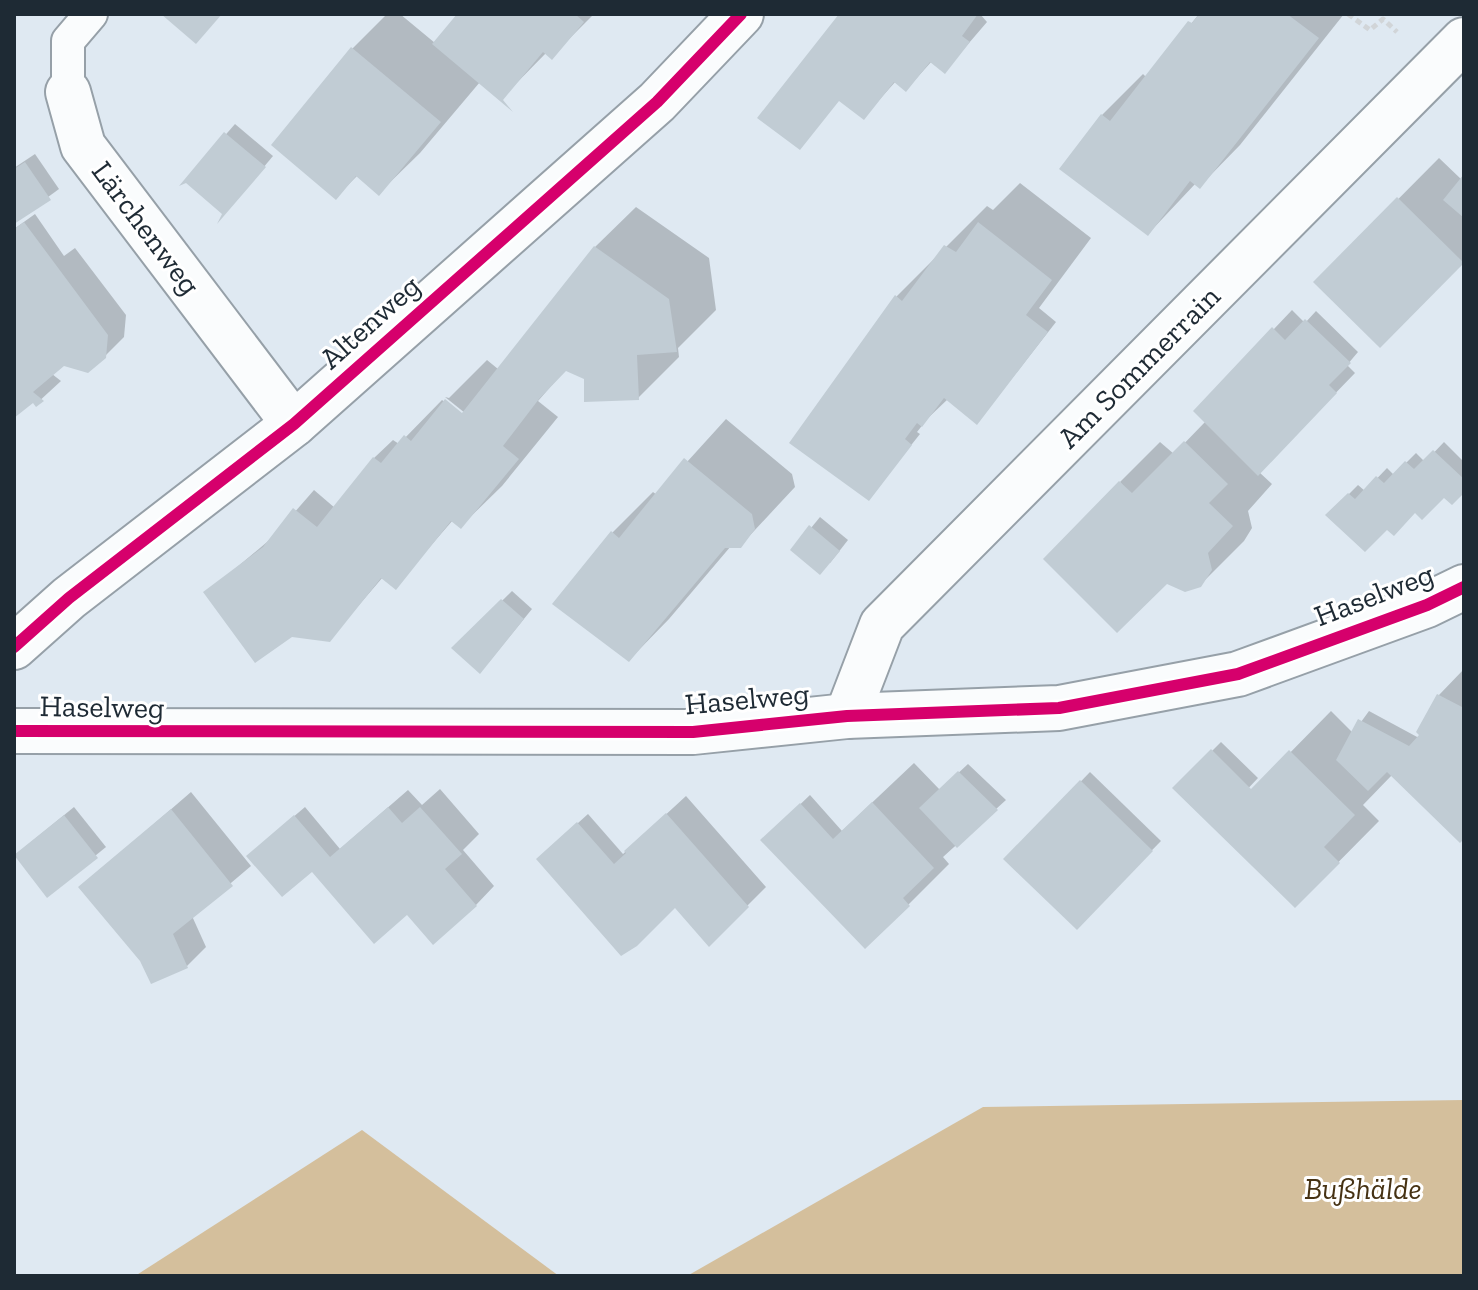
<svg xmlns="http://www.w3.org/2000/svg" width="1478" height="1290" font-family="'Zilla Slab',serif">
  <style>
    .forest { fill: #d4bf9c }
    .shadow { fill: #0003 }
    .building { fill: #c1ccd4 }
    .lines { fill: none; stroke-linecap: round; stroke-linejoin: round }
    .lane-casing { stroke: #96a0a8; stroke-width: 36 }
    .street-casing { stroke: #96a0a8; stroke-width: 48 }
    .path { stroke: #d1d5d8; stroke-width: 5; stroke-dasharray: 6 4; stroke-linecap: butt }
    .lane { stroke: #fafcfd; stroke-width: 32 }
    .street { stroke: #fafcfd; stroke-width: 44 }
    .cycleway-casing { stroke: #fff; stroke-width: 17 }
    .cycleway { stroke: #d6006c; stroke-width: 12 }
    .labels { text-anchor: middle; stroke-width: 6; stroke-linejoin: round; paint-order: stroke }
    .street-label { font-size: 30px; fill: #1e2a34; stroke: #fff }
    .park-label { font-size: 30px; font-style: italic; fill: #463213; stroke: #fff }
  </style>
  <rect width="100%" height="100%" fill="#dfe9f2"/>
  <g class="forest">
    <path d="M1464,1100V1276H687L983,1107Z"/>
    <path d="M362,1130L559,1276H135Z"/>
  </g>
  <g class="shadow">
    <path d="M387,14H400L435,43L460,14H594L551,57L546,53L501,99L480,82L420,153L379,193L358,175L336,197L352,49Z"/>
    <path d="M842,14H980L987,22L945,71L932,61L906,90L896,81L864,117Z"/>
    <path d="M1199,14H1344L1240,145L1200,186L1196,183L1148,234L1062,168L1102,115L1143,74L1147,78Z"/>
    <path d="M235,124L273,156L233,204L186,180Z"/>
    <path d="M35,154L59,189L14,222V168Z"/>
    <path d="M1439,158L1462,180L1464,178V261L1380,346L1316,282Z"/>
    <path d="M1020,183L1091,238L1039,308L1056,322L977,423L948,399L928,418L917,432L920,434L869,498L792,442L897,296L987,206L993,210Z"/>
    <path d="M636,207L709,258L716,310L678,348L679,357L638,398L566,369L538,401L558,417L502,486L461,526L453,520L395,587L383,577L329,640L206,593L273,537L314,490L335,508L374,458L393,440L399,444L442,400L462,416L465,413L445,397L449,398L487,360L498,369L595,247Z"/>
    <path d="M35,214L64,256L75,248L126,315L124,337L105,356L63,364L52,374L61,381L36,404L34,400L14,415V229Z"/>
    <path d="M1292,310L1305,323L1316,311L1358,352L1347,365L1355,373L1259,472L1272,484L1248,511L1252,528L1244,541L1202,583L1120,482L1160,442L1174,454L1206,421L1274,329Z"/>
    <path d="M726,419L792,474L795,487L740,546H731L669,619L629,660L555,603L613,532L653,492L657,495Z"/>
    <path d="M1444,442L1464,462V491L1444,495L1387,527L1328,515L1358,485L1365,491L1387,468L1394,475L1416,453L1425,462Z"/>
    <path d="M820,517L848,540L830,563L793,550Z"/>
    <path d="M512,591L532,609L489,662L454,648Z"/>
    <path d="M1464,669V836L1392,775L1363,805L1379,821L1295,906L1175,788L1221,742L1258,778L1223,815L1226,818L1331,711L1353,733L1369,711L1419,738L1422,735L1418,731L1439,695Z"/>
    <path d="M914,763L940,790L968,764L1006,800L943,857L949,864L908,905L763,840L810,795L842,831Z"/>
    <path d="M1090,772L1161,841L1077,927L1006,859Z"/>
    <path d="M440,789L479,834L463,850L494,886L476,905L407,912L258,847L305,807L340,849L408,790L422,805Z"/>
    <path d="M191,792L251,866L192,916L206,947L187,966L152,981L142,960L81,887Z"/>
    <path d="M686,796L766,887L709,944L675,905L548,850L588,814L623,854Z"/>
    <path d="M74,807L106,847L47,895L25,847Z"/>
  </g>
  <g class="building">
    <path d="M161,14H222L196,44Z"/>
    <path d="M457,14H575L584,22L552,60L543,52L503,100L513,112L432,44Z"/>
    <path d="M839,14H978L962,36L970,42L945,74L930,62L906,92L894,82L864,120L839,101L800,150L757,118Z"/>
    <path d="M1199,14H1287L1319,38L1200,189L1190,181L1148,236L1059,169L1101,114L1110,121L1188,21L1192,23Z"/>
    <path d="M351,47L441,122L379,196L356,176L336,200L271,145Z"/>
    <path d="M224,132L266,167L217,224L222,214L186,183L179,186Z"/>
    <path d="M25,162L51,200L14,224V169Z"/>
    <path d="M1464,174V218L1443,200Z"/>
    <path d="M1397,197L1464,263L1380,348L1313,282Z"/>
    <path d="M24,222L108,335L106,358L88,373L64,366L33,392L44,401L36,407L33,403L14,418V229Z"/>
    <path d="M978,222L1052,280L1026,315L1048,332L977,425L944,398L922,427L917,423L905,439L912,445L869,501L789,443L895,295L902,301L944,245L956,252Z"/>
    <path d="M594,246L669,299L677,352L637,355L639,400L584,402V379L566,371L539,399L503,446L519,459L461,529L451,521L396,590L381,578L330,642L292,637L255,663L203,592L263,547L293,508L317,527L373,457L381,463L404,435L411,441L445,399L462,413Z"/>
    <path d="M1305,319L1351,363L1329,385L1337,393L1258,476L1193,411L1272,327L1285,340Z"/>
    <path d="M1184,441L1228,484L1209,503L1233,526L1208,553L1212,570L1201,587L1185,592L1167,584L1117,633L1043,559L1119,481L1132,493Z"/>
    <path d="M1433,450L1464,479V493L1452,505L1444,498L1422,520L1415,513L1394,536L1387,530L1365,552L1325,515L1348,493L1355,499L1376,476L1384,483L1405,461L1414,469Z"/>
    <path d="M684,458L752,514L755,529L741,548H725L629,662L552,604L611,531L619,538Z"/>
    <path d="M809,525L840,551L820,575L790,550Z"/>
    <path d="M501,599L524,619L480,674L451,648Z"/>
    <path d="M1437,694L1464,708V839L1460,843L1387,772L1368,791L1336,760L1358,719L1409,746L1419,735L1416,732Z"/>
    <path d="M1211,749L1251,789L1289,750L1355,815L1324,847L1340,863L1295,908L1172,788Z"/>
    <path d="M958,771L998,810L957,848L919,808Z"/>
    <path d="M1080,780L1153,851L1077,930L1003,859Z"/>
    <path d="M872,802L934,868L903,898L910,906L865,949L760,840L800,803L833,839Z"/>
    <path d="M388,807L402,823L420,807L462,854L445,869L477,906L433,945L407,915L374,944L312,872L282,897L246,856L294,815L330,857Z"/>
    <path d="M171,809L233,886L173,934L188,968L151,984L140,961L78,887Z"/>
    <path d="M666,813L749,907L709,947L675,908L637,946L621,956L536,859L577,822L614,864L626,853L624,851Z"/>
    <path d="M64,815L98,858L47,898L14,855Z"/>
  </g>
  <g class="lines">
    <defs>
      <path id="lane" d="M68,92V41L91,14"/>
      <g id="street">
        <path d="M68,92L83,146L294,424"/>
        <path d="M14,647L69,598L294,424L657,102L741,14"/>
        <path d="M847,716L882,625L1464,40"/>
        <path d="M14,731L693,732L847,716L1059,708L1238,674L1427,605L1464,587"/>
      </g>
    </defs>
    <use href="#lane" class="lane-casing"/>
    <use href="#street" class="street-casing"/>
    <path class="path" d="M1348,14L1370,30L1383,19L1397,32"/>
    <use href="#lane" class="lane"/>
    <use href="#street" class="street"/>
    <defs>
      <g id="cycleway">
        <path d="M14,647L69,598L294,424L657,102L741,14"/>
        <path d="M14,731L693,732L847,716L1059,708L1238,674L1427,605L1464,587"/>
      </g>
    </defs>
    <use href="#cycleway" class="cycleway-casing"/>
    <use href="#cycleway" class="cycleway"/>
  </g>
  <g class="labels">
    <g class="street-label">
      <text transform="translate(146 228) rotate(53)" y="10">Lärchenweg</text>
      <text transform="translate(370 322) rotate(-42)" y="10">Altenweg</text>
      <text transform="translate(1139 367) rotate(-45)" y="10">Am Sommerrain</text>
      <text transform="translate(1374 595) rotate(-21)" y="10">Haselweg</text>
      <text transform="translate(747 699) rotate(-5)" y="10">Haselweg</text>
      <text transform="translate(102 707) rotate(1)" y="10">Haselweg</text>
    </g>
    <g class="park-label">
      <text x="1363" y="1199">Bußhälde</text>
    </g>
  </g>
  <rect width="1478" height="1290" fill="none" stroke="#1e2a34" stroke-width="32"/>
</svg>
